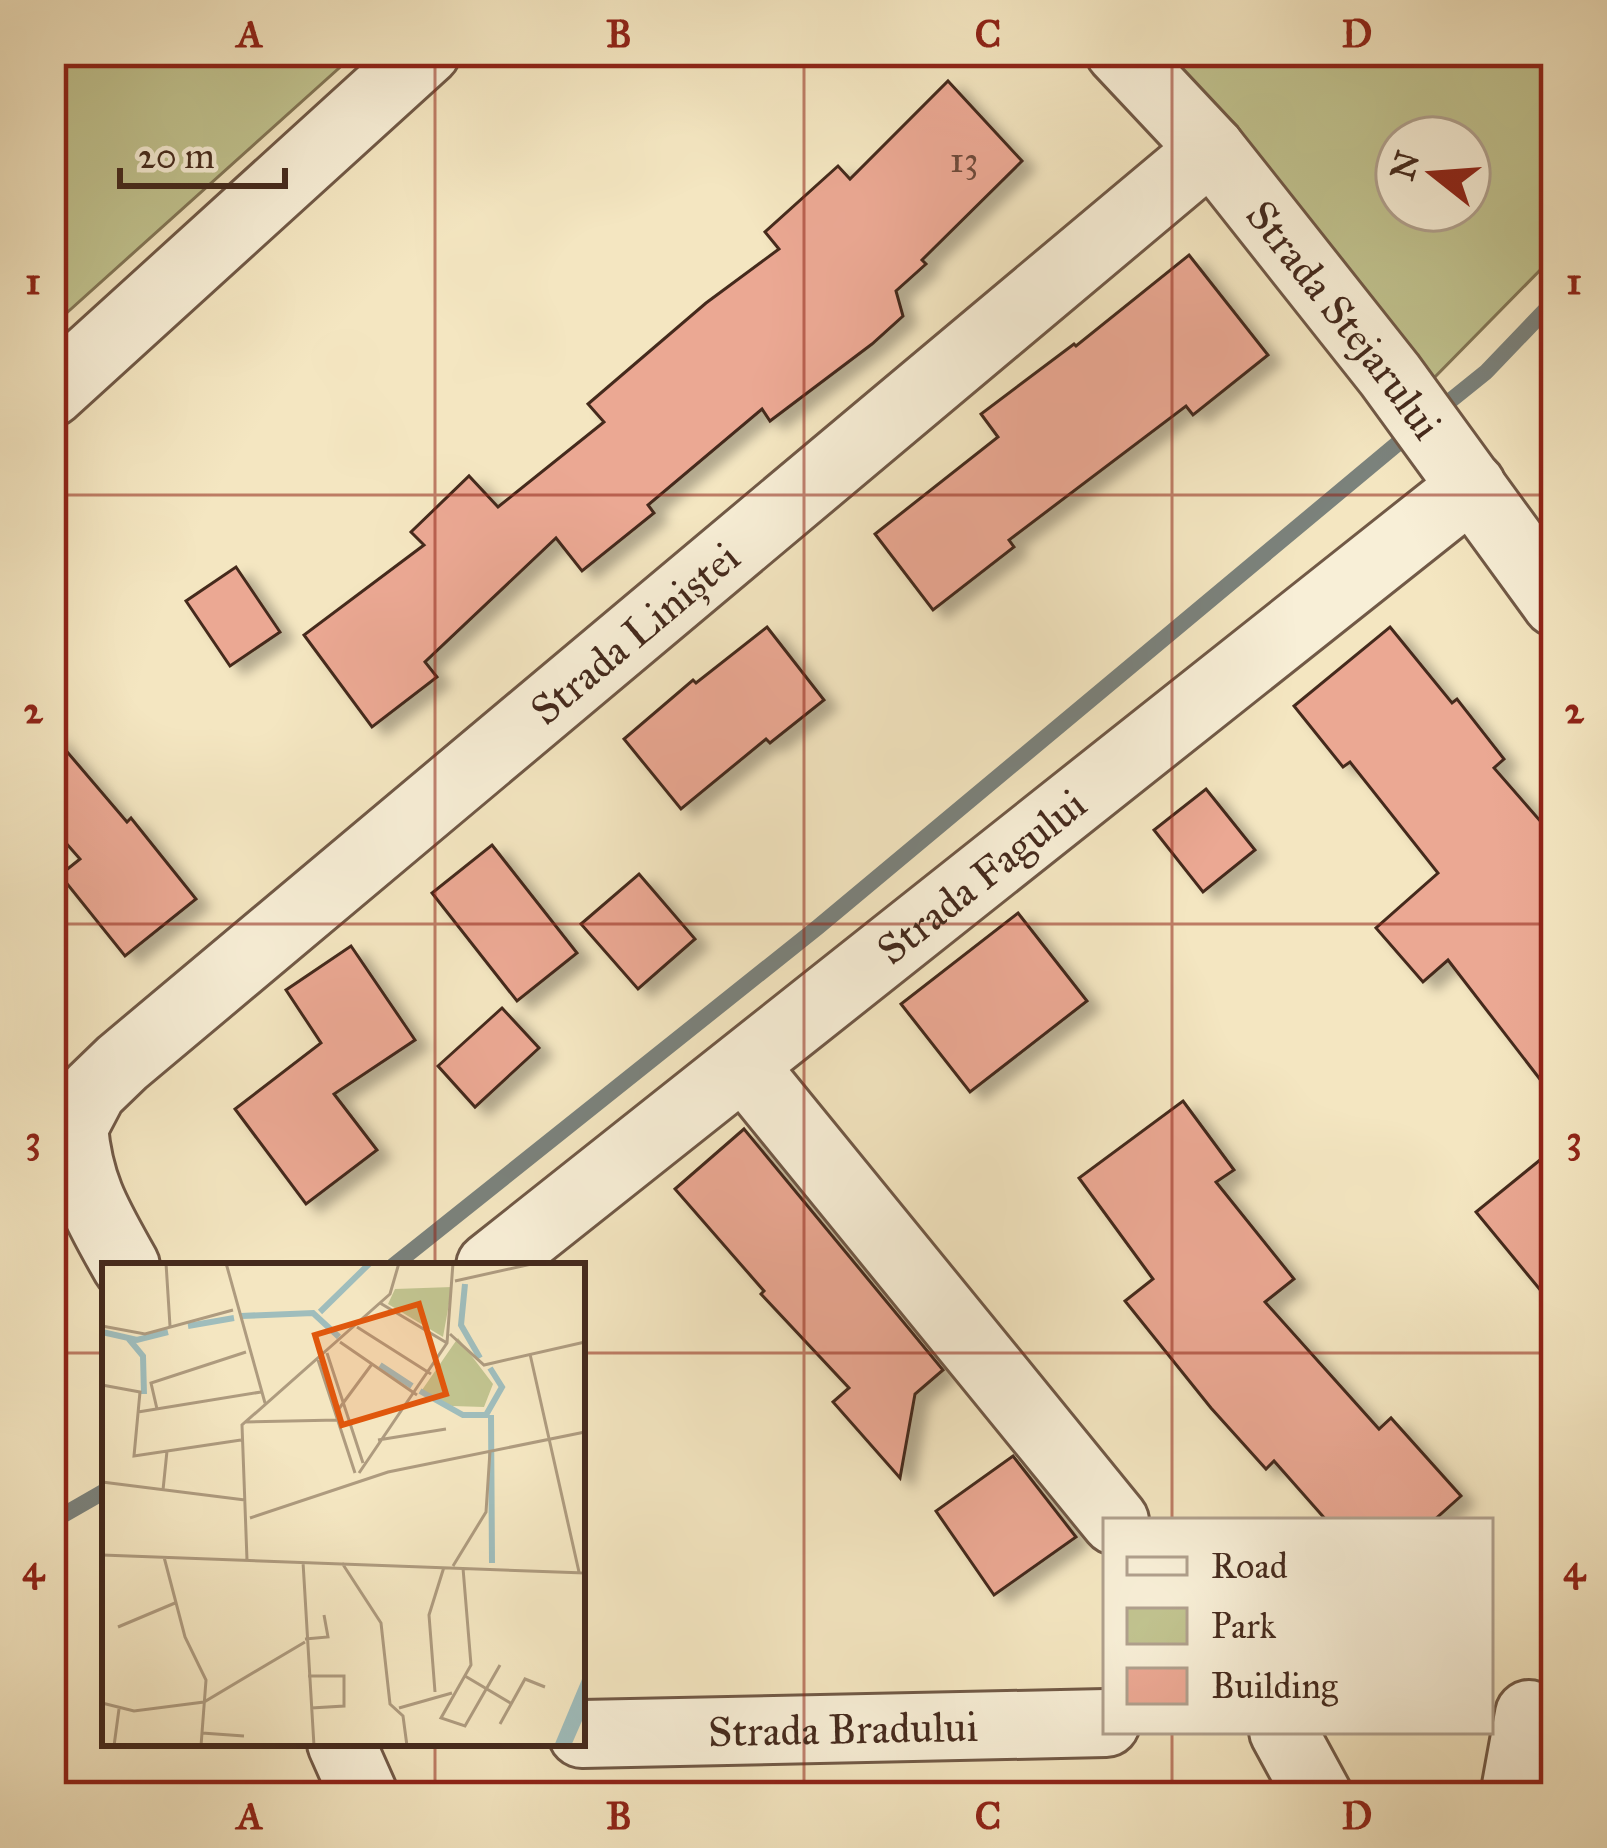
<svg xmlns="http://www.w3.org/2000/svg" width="1607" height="1848" font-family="'IM FELL Great Primer',serif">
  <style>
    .green { fill: #c1c38f; stroke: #837656; stroke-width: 3; fill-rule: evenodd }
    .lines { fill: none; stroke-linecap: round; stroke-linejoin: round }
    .stream { stroke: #7b827c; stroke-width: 16 }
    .building { fill: #eba893; stroke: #452a1d; stroke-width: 3; filter: url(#shadow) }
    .minor-casing { stroke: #715946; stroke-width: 72 }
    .minor { stroke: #f8efd7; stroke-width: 66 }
    .grid { fill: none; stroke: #8f2418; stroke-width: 3; stroke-opacity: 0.55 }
    .labels { text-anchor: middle; stroke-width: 9; stroke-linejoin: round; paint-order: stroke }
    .number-label { font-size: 36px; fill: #6e4a3a }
    .street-label { font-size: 42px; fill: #452a1d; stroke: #f8efd7 }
    .inset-river { fill: none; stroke: #9fbdbc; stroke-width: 6 }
    .inset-road { fill: none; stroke: #ae9b7f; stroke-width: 3 }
    .view { fill: #e0570d; fill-opacity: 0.15; stroke: #e0570d; stroke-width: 6 }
    .inset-edge { fill: none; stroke: #452a1d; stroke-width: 6 }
    .neatline { fill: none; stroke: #8f2418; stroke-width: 4.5 }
    .grid-label { font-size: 39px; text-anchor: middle; font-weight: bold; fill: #8f2418 }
  </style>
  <defs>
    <filter id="shadow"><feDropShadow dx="13" dy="8" stdDeviation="6" flood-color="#0004"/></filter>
  </defs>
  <rect width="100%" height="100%" fill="#f4e6c1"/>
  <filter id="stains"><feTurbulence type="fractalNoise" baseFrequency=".00167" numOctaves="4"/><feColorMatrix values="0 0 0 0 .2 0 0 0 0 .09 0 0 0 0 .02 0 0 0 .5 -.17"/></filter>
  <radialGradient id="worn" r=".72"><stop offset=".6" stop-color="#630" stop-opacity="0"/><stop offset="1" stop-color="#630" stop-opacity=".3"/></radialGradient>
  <g class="green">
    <path d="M51,51H358L51,327Z"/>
    <path d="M1140,51H1556V254L1427,385ZM1397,138H1469V210H1397Z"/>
  </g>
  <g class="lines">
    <g class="stream">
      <path d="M1435,413L1486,372L1556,299"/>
      <path d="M393,1266L818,927L1415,429"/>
      <path d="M51,1522L105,1491"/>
    </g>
  </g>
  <g class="building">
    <path d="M948,81L1022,161L922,260L926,264L896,291L903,316L872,344L770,421L762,409L648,505L654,513L582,571L556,538L425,662L437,677L372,727L304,635L424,545L411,532L469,476L498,507L604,422L588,404L706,303L779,249L765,232L838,166L850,179Z"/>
    <path d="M1189,255L1268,355L1193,415L1186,406L1009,540L1014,547L933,610L875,534L998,437L981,414L1074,344L1076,346Z"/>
    <path d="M236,567L280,632L230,666L186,601Z"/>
    <path d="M767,627L824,700L770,743L766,739L681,809L624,739L693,680L696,683Z"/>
    <path d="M1390,627L1452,703L1457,699L1504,759L1494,768L1556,839V1100L1448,960L1423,982L1376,928L1438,873L1350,762L1343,767L1294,706Z"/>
    <path d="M51,733L127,822L131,818L196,899L125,956L60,875L80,859L51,826Z"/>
    <path d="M1206,789L1255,850L1203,892L1154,830Z"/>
    <path d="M492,845L577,953L517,1001L432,893Z"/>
    <path d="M639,874L695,939L638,989L581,924Z"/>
    <path d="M1018,913L1087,1001L970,1092L901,1004Z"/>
    <path d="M351,946L415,1040L334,1094L377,1150L306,1204L235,1109L321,1043L286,990Z"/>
    <path d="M502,1008L539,1048L475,1107L438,1066Z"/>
    <path d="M1183,1101L1234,1170L1216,1182L1294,1279L1265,1302L1379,1429L1391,1418L1461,1496L1433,1521H1327L1274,1461L1266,1469L1211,1408L1125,1301L1153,1279L1079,1178Z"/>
    <path d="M744,1129L943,1370L915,1394L900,1478L833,1402L849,1388L761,1294L764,1291L675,1189Z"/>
    <path d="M1556,1147V1309L1476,1212Z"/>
    <path d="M1013,1456L1076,1537L994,1595L936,1511Z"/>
  </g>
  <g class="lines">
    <defs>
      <g id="minor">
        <path id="s1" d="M1119,51L1211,149L1390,375L1556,603"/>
        <path d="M51,393L427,51"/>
        <path d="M744,1066L1115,1521"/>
        <path id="s2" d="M74,1127L93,1091L122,1063L1211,149"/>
        <path d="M74,1127C79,1186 98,1216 126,1266"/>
        <path id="s3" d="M490,1266L1472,486"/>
        <path d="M1283,1731L1319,1797"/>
        <path id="s4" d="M582,1734L1106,1723"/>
        <path d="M341,1743L365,1797"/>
        <path d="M1514,1797L1529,1714"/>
      </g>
    </defs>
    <use href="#minor" class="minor-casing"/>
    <use href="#minor" class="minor"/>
  </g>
  <path class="grid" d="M435,51V1266M804,51V1797M1172,51V1521M51,495H1556M51,924H1556M51,1353H105M582,1353H1556M1172,1731V1797M435,1743V1797"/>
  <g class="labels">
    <g class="number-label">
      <text x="964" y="172">13</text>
    </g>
    <g class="street-label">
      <text dy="15" stroke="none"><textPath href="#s1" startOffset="351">Strada Stejarului</textPath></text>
      <text dy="15" stroke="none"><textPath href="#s2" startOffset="750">Strada Liniștei</textPath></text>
      <text dy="15" stroke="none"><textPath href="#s3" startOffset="627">Strada Fagului</textPath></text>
      <text dy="15" stroke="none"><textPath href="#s4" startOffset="261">Strada Bradului</textPath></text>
    </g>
  </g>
  <g transform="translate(102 1263)">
    <rect width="483" height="483" fill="#f4e6c1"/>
    <path d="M350,24L341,74L286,41L293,26ZM356,75L391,121L382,144L350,143L320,127Z" fill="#c1c38f"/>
    <path d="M483,409V451L469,483H452Z" fill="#9fbdbc"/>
    <path class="inset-river" d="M363,21L359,62L378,95M218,49L268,0M139,53L211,50L237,74M86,63L132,55M0,69L35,77L66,69M26,75L41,93L42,131M278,102L310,123M318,128L361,152H384L400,124L388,105M389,152L390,300"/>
    <path class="inset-road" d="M64,0L68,63M124,0L163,140M353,18L434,0M278,40L345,80M0,63L43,71L131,47M255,64L329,111M348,71L382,102L483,79M238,79L315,132M225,90L261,200M428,91L477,309M216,97L253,210M0,122L38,129L32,193L139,177M55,146L49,120L144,89M36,149L159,129M233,151L270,101M143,159L236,157M276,177L344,166M257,210L345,80L351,0M0,219L143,237M61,227L65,188M148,255L286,209L483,169M0,292L483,310M62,294L83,374L104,417L99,483M145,297L140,162L288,31L297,0M201,299L212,483M240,300L279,360L288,441L301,453L305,483M351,303L384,249L388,188M361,305L369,402L339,455L363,463L398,402M16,364L73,340M203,376L226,374L222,352M206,413H242V443L209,445M363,413L410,441M333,429L327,352L342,304M0,440L32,448L102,439L203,379M297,445L350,430M398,461L423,416L443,424M100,470L142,473M12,483L17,446"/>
    <path class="view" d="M317,41L344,131L240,162L213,72Z"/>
    <rect width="483" height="483" class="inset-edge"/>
  </g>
  <rect width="1607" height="1848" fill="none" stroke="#f4e6c1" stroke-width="132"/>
  <rect x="1103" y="1518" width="390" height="216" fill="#f8efd7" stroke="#b0a08d" stroke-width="3"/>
  <rect x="1127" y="1557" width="60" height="18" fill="#f8efd7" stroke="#b0a08d" stroke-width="3"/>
  <text x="1211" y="1578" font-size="36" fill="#452a1d">Road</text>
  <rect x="1127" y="1608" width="60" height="36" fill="#c1c38f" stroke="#b0a08d" stroke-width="3"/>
  <text x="1211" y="1638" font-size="36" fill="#452a1d">Park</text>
  <rect x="1127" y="1668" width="60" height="36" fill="#eba893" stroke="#b0a08d" stroke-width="3"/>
  <text x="1211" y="1698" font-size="36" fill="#452a1d">Building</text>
  <g transform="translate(1433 174) rotate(287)"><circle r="57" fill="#f8efd7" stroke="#b0a08d" stroke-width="3"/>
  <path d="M0-9L21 45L0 30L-21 45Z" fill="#8f2418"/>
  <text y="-18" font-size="33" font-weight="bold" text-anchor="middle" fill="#452a1d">N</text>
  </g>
  <path d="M120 168v18h165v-18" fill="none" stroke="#452a1d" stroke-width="6"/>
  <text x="138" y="168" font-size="36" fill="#452a1d" stroke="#f8efd7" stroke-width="9" paint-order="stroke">20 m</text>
  <rect x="66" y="66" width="1475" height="1716" class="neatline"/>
  <g class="grid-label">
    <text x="250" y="47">A</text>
    <text x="619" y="47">B</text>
    <text x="988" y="47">C</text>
    <text x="1357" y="47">D</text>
    <text x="33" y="294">1</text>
    <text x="1574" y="294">1</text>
    <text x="33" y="723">2</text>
    <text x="1574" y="723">2</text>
    <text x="33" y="1152">3</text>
    <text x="1574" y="1152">3</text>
    <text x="33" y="1581">4</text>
    <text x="1574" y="1581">4</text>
    <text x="250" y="1829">A</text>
    <text x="619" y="1829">B</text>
    <text x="988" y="1829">C</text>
    <text x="1357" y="1829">D</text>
  </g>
  <rect width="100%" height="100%" filter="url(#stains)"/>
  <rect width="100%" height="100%" fill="url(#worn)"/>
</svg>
